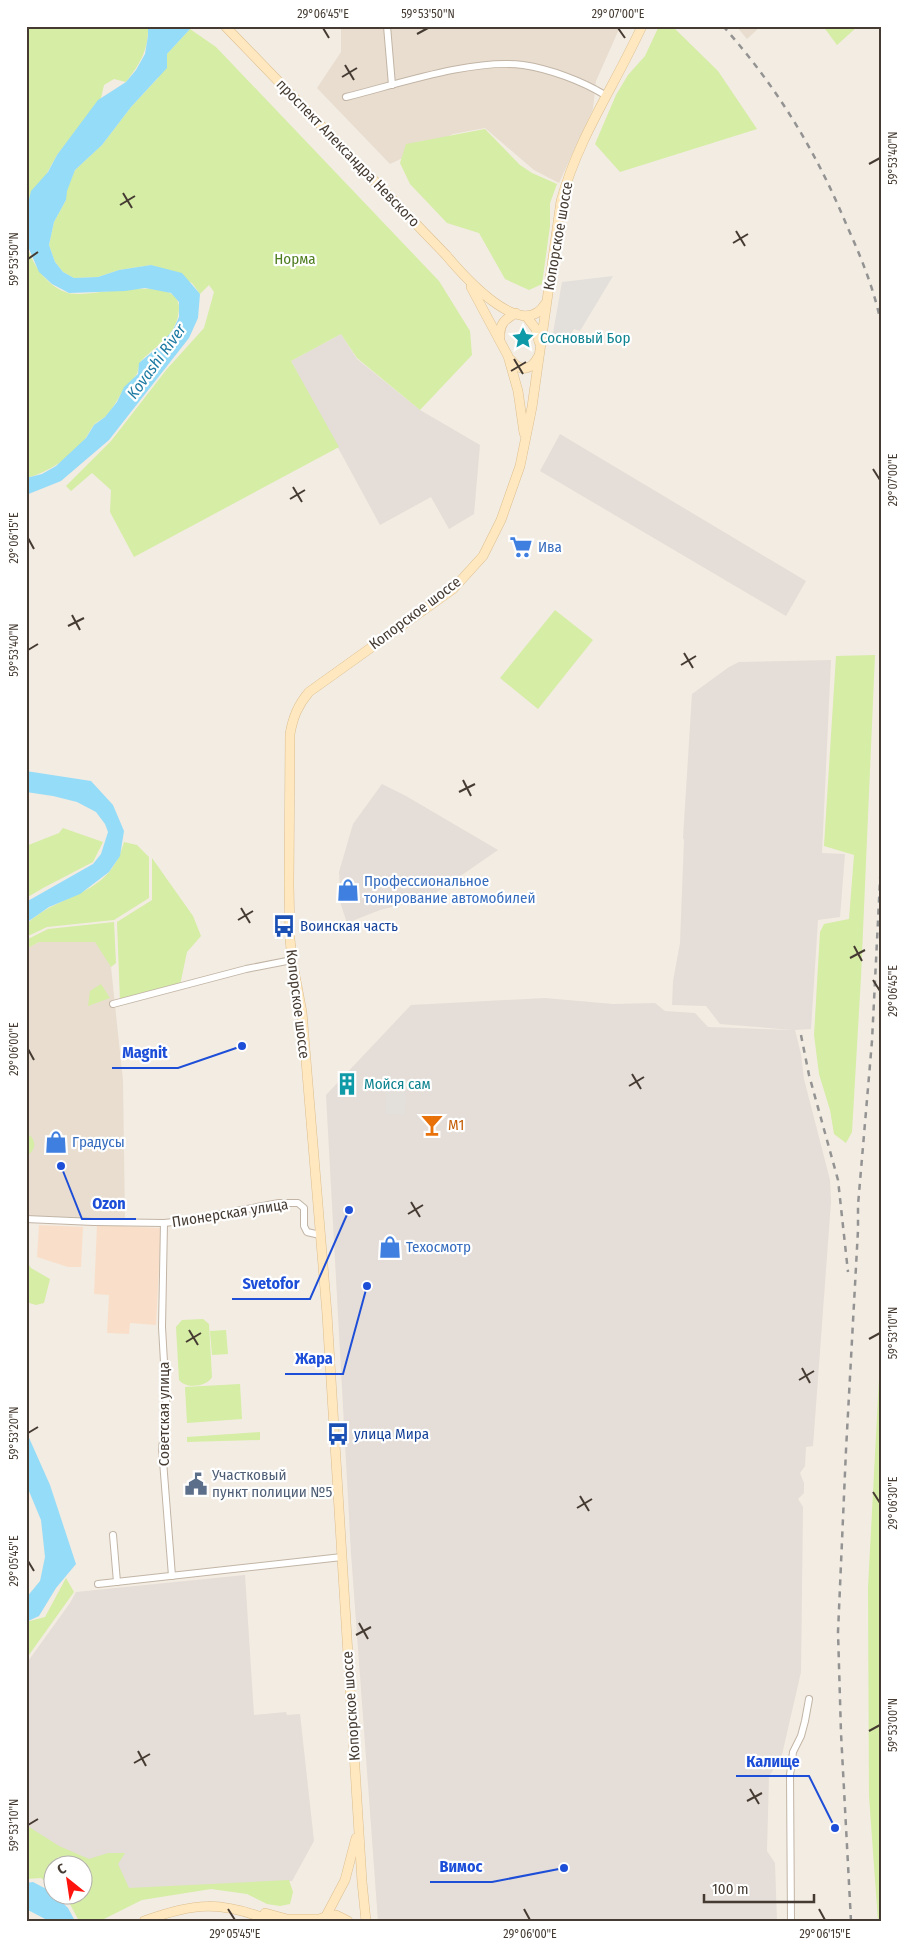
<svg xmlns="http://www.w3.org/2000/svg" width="907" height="1947" font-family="'Fira Sans Condensed',sans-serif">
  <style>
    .residential { fill: #e8ddcf }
    .commercial { fill: #f9dfc9 }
    .industrial { fill: #e5ddd7 }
    .green { fill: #d5eda5 }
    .parking { fill: #e3dfdb }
    .water { fill: #95dcf8 }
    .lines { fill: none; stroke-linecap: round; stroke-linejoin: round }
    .street-casing { stroke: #c2b5a6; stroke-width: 8 }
    .secondary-casing { stroke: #dcbe8d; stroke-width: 10 }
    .street { stroke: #fff; stroke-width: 6 }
    .secondary { stroke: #ffe8c0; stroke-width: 9 }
    .rail { stroke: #939393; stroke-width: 2.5; stroke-dasharray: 6 6; stroke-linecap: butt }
    .ticks { fill: none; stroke: #453b32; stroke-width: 2 }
    .labels { text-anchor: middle; stroke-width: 4.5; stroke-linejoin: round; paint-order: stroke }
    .street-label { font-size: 15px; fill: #453b32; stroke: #fff }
    .park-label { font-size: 15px; fill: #4e7d1f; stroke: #fff }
    .culture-label { font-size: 15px; fill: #0d838f; stroke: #fff; text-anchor: start }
    .shop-label { font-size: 15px; fill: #366cbe; stroke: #fff; text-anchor: start }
    .transit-label { font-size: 15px; fill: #164399; stroke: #fff; text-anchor: start }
    .food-label { font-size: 15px; fill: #c56008; stroke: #fff; text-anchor: start }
    .service-label { font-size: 15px; fill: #4e5e75; stroke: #fff; text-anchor: start }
    .water-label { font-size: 16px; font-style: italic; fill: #1d7aa2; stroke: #fff }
    .leader { fill: none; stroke: #1d4ed8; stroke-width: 2 }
    .callout-dot { fill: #1d4ed8; stroke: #fff; stroke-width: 2 }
    .callout-label { font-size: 16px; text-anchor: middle; font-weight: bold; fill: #1d4ed8; stroke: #fff; stroke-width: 4.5; stroke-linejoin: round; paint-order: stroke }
    .neatline { fill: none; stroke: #453b32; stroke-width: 2 }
    .ticks-label { font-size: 12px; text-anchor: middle; fill: #453b32 }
  </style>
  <rect width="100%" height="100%" fill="#f3ece2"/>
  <g class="residential">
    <path d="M341,26H619L620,27L596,81L593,109L559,183L534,170L485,128L453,134L390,164L317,88L341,52Z"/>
    <path d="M736,26H761L747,39Z"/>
    <path d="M39,942H96L111,967L123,1081L125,1222L26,1219V949Z"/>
  </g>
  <g class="commercial">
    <path d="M39,1225L83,1227L81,1267H68L37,1257Z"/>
    <path d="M97,1225L161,1228L156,1325L130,1323L129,1334L107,1333L109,1295L94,1294Z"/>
  </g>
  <g class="industrial">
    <path d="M341,334L357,359L420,410L480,445L474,514L449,529L431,497L380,525L291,361Z"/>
    <path d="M560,434L806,581L786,616L540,471Z"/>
    <path d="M831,660L822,853L845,854L840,917L818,920L811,1029L795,1030L801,1054L804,1079L830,1180L831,1202L813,1446L806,1447L805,1466L800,1473L804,1483V1493L798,1499L803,1507L801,1672L781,1759L769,1776L767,1851L775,1863L777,1921H378L351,1553L326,1095L411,1005L545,998L613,1004L655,1003L665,1011L695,1013L708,1027L793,1030L720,1024L706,1006L672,1005L673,981L680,943L684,840L683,838L692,694L729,667L739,662Z"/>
    <path d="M382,784L406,796L498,850L430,897L380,910L347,923L341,905L339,872L353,824Z"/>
    <path d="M245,1575L254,1715L286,1712L287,1715L300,1714L314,1841L292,1881L118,1896L109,1875L26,1829V1664L70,1603L76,1592Z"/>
  </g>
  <g class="green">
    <path d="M26,26H148C149,49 140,64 126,82L114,79L104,85L101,98L57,155L26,211Z"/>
    <path d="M659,26H672L718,71L757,129L620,172L595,144L616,95L628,75L645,56Z"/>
    <path d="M823,26H858L837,45Z"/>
    <path d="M190,29L216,47L439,281L470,331L472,355L420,410L357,358L341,334L291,361L339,447L134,557L110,512L111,490L92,473L71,491L66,486L111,441L167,369L204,328L214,292L209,285L200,294L192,283L151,265L119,270L98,277L74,278L63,272L55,262L49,245L54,222L66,200V191L75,170L102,145L131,107L158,78L167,54Z"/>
    <path d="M485,129L520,165L532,173L557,184L550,203V226L542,284L529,290L505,279L479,233L447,223L410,184L400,163L406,144Z"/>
    <path d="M26,242C31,263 46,286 68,293C89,299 178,272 179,307C179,315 177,322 173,329C165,342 151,350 141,361C138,365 139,371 136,375C133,380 127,383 124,389C118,398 113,409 105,417C101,420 96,422 93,426C90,430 88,435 85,439C69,458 50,472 26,478Z"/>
    <path d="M555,610L593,640L538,709L500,678Z"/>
    <path d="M875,655L861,977L852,1132L846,1143L834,1134L830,1110L819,1074L814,1035L820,932L824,924L849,919L854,855L824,846L836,656Z"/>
    <path d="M63,828L103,842L93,862L43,888L26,898V846L59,833Z"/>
    <path d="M124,842L137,845L149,857V898L114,920L47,927L26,937V925C60,891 109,899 124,842Z"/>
    <path d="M152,858L193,916L201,936L187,952L180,985L120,1001L117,922L152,900Z"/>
    <path d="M114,922L116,963L111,967L95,942H39L26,949V940L48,929Z"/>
    <path d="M101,984L110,998L88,1006L90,991Z"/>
    <path d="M26,1133C37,1139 37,1150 26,1156Z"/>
    <path d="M26,1261L31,1268L50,1279L44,1303L36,1305L26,1302Z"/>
    <path d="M203,1319L209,1324L212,1377C207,1387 185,1389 179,1380L176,1327L182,1320Z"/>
    <path d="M226,1330L228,1354L212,1355L210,1331Z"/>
    <path d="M881,1340V1921H878L869,1796L868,1588Z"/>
    <path d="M240,1384L242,1419L187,1423L185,1387Z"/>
    <path d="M260,1432V1440L187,1442V1437Z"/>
    <path d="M66,1578L74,1592L26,1659V1622L45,1617Z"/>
    <path d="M26,1825L59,1846L89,1859L108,1853H125L118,1864L129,1888L289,1880L293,1892L290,1904L280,1906L267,1904L247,1894L211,1889L142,1900L100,1921H79L65,1895L82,1894V1864H52V1886L41,1878L26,1879Z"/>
  </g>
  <g class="parking">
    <path d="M613,276L580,331L574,329L566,341L553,333L562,282Z"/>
    <path d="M386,1091L406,1092L405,1115L385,1114Z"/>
  </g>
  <g class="water">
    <path d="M148,26H190V29L167,54V68L131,107L102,145L75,170L67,191L66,200L54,222L49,245L55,262L63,272L74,278L98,277L119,270L151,265L182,273L200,294L198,318L189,338L109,440L61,481L26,495V478L42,474L56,466L86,438L94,425L105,417L117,402L124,387L138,374L139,363L157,348L173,330L179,317V302L171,293L145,288L125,291L69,293L52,284L39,272L26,242V211L31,191L48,172L57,155L98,100L126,82L136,70L145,54L148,36Z"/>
    <path d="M26,771L91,781L113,805L124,831L120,856L109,872L80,894L49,907L26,923V902L93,864L101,854L108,832L105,824L96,812L77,802L53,796L26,792Z"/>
    <path d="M26,1431L50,1485L76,1564L56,1588L39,1616L26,1622V1598L40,1581L45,1557L41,1520L26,1484Z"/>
    <path d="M33,1882L52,1892V1894L55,1895L68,1908L75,1921H49L26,1909V1883Z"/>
  </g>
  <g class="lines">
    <defs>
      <g id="street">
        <path d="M387,26L392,85"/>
        <path d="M346,97C395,85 474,58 523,65C550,69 582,81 605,95"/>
        <path d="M113,1004L246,969L292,960"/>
        <path d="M26,1219L94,1222L164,1223L182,1221L279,1203H298L304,1208V1226L307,1232L320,1235"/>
        <path d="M164,1223L162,1327L167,1415L162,1448L172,1576"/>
        <path d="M113,1535L117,1582"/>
        <path d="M98,1584L342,1557"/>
        <path d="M791,1921L790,1775L793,1752L801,1736L805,1721L809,1699"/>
      </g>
      <g id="secondary">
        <path d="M225,26L446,255C462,274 522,343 545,304"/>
        <path d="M471,287L508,356L518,391L524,433"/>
        <path d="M526,316L536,329L539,342"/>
        <path d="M500,337C499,324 505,319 516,313"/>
        <path d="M511,360C520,372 531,371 538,357"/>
        <path d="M265,1913L287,1919H319"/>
        <path d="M326,1916L345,1880L356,1838"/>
        <path d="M322,1918L336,1915L348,1921"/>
        <path d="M144,1921C195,1902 221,1901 272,1921"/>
        <path d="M366,1921L362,1882L327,1314L302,1012L292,960L290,939L289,885L290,734C293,717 298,705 309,692L453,589L483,556L501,520L520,466L532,407L561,201C579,136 614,87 642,26"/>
      </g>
    </defs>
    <use href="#street" class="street-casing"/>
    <use href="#secondary" class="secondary-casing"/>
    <use href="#street" class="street"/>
    <use href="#secondary" class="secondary"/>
    <g class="rail">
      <path d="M723,26C777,87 816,151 847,226C861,257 874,289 881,323"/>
      <path d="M801,1035L809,1075L838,1180L848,1272"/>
      <path d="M851,1921L841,1733L838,1632L846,1450L858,1230V1205L872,1041L881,861"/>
    </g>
  </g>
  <path class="ticks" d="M323,28L329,38M618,28L625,38M417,34L428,28M345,65L354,80M342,77L357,68M869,164L880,158M123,193L132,208M120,205L135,196M736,231L745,246M733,243L748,234M28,259L38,252M514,359L523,374M511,371L526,362M873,469L880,480M293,487L302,502M290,499L305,490M28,538L34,549M72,615L80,630M68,626L84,618M28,650L38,644M684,653L693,668M681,665L696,656M463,780L471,796M459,792L475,784M241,908L250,923M238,920L253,911M854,946L862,961M850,958L865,950M873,980L880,991M28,1049L34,1060M632,1074L641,1089M629,1086L644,1077M411,1202L420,1217M408,1214L423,1205M189,1330L198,1345M869,1339L880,1333M186,1342L201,1333M802,1368L810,1383M799,1380L814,1371M28,1433L38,1427M873,1492L880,1503M580,1496L589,1511M577,1508L592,1499M28,1561L34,1571M359,1623L368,1639M356,1635L371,1627M869,1731L880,1725M138,1751L146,1766M134,1763L150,1754M750,1789L759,1804M747,1801L762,1793M28,1825L38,1819M228,1909L235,1920M524,1909L530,1920M819,1909L825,1920"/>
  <defs>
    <symbol id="sight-bare" viewBox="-9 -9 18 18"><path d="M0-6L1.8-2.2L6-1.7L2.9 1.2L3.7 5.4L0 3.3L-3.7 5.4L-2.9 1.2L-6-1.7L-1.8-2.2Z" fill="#0f9aa8" stroke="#fff" stroke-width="2.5" paint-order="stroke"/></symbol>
    <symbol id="supermarket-bare" viewBox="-9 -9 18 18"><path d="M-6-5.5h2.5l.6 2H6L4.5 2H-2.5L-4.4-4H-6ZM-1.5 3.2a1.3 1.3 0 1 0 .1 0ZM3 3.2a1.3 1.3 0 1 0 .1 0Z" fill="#3f7fe0" stroke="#fff" stroke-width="2.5" paint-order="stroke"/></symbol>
    <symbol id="shop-bare" viewBox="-9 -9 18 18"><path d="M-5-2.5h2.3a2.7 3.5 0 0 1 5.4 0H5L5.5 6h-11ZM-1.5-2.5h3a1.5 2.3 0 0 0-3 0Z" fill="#3f7fe0" stroke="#fff" stroke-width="2.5" paint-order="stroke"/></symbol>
    <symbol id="bus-bare" viewBox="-9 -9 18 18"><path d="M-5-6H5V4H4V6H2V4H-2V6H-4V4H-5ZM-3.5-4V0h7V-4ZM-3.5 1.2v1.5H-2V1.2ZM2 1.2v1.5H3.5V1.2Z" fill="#1a4fb4" stroke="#fff" stroke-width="2.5" paint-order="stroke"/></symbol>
    <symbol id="building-bare" viewBox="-9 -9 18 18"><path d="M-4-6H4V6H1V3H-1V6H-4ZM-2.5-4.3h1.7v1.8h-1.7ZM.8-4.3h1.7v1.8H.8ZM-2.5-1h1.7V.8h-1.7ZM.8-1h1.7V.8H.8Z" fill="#0f9aa8" stroke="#fff" stroke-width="2.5" paint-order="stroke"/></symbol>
    <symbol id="bar-bare" viewBox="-9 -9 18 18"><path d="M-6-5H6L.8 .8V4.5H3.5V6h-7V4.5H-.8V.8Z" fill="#e8710a" stroke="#fff" stroke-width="2.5" paint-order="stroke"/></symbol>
    <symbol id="civic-bare" viewBox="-9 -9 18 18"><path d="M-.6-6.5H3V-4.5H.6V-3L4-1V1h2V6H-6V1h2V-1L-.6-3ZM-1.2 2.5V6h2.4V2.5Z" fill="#5c6f8a" stroke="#fff" stroke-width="2.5" paint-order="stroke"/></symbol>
  </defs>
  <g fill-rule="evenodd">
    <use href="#sight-bare" x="507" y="322" width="32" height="32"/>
    <use href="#supermarket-bare" x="505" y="531" width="32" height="32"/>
    <use href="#shop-bare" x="332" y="874" width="32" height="32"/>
    <use href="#bus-bare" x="268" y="910" width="32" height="32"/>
    <use href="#building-bare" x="331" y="1068" width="32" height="32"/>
    <use href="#bar-bare" x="416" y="1109" width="32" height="32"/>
    <use href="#shop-bare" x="40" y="1126" width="32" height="32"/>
    <use href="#shop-bare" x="374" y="1231" width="32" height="32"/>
    <use href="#bus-bare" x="322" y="1418" width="32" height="32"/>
    <use href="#civic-bare" x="180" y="1468" width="32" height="32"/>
  </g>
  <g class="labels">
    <g class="street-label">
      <text transform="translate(348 153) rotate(46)" y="5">проспект Александра Невского</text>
      <text transform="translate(558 236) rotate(-80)" y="5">Копорское шоссе</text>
      <text transform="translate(415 613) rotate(-37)" y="5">Копорское шоссе</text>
      <text transform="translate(298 1004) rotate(83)" y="5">Копорское шоссе</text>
      <text transform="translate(230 1213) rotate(-9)" y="5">Пионерская улица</text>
      <text transform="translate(164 1414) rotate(-90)" y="5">Советская улица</text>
      <text transform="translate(351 1706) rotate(-94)" y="5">Копорское шоссе</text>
    </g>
    <g class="park-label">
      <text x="295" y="264">Норма</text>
    </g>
    <g class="culture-label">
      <text x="540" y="343">Сосновый Бор</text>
      <text x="364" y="1089">Мойся сам</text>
    </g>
    <g class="shop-label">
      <text x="538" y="552">Ива</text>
      <text x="364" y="886">Профессиональное<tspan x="364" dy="17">тонирование автомобилей</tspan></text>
      <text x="72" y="1147">Градусы</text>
      <text x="406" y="1252">Техосмотр</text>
    </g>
    <g class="transit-label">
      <text x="300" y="931">Воинская часть</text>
      <text x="354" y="1439">улица Мира</text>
    </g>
    <g class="food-label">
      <text x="448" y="1130">М1</text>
    </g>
    <g class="service-label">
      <text x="212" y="1480">Участковый<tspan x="212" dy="17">пункт полиции №5</tspan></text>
    </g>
    <g class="water-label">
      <text transform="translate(156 361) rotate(-54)" y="6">Kovashi River</text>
    </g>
  </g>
  <path class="leader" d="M242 1046L178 1068H112M61 1166L82 1219H136M349 1210L310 1299H232M367 1286L343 1374H285M835 1828L809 1776H736M564 1868L492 1882H430"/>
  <g class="callout-dot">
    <circle cx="242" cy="1046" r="5"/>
    <circle cx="61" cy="1166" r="5"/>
    <circle cx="349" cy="1210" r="5"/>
    <circle cx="367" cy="1286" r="5"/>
    <circle cx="835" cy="1828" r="5"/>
    <circle cx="564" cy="1868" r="5"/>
  </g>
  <g class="callout-label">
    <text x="145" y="1058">Magnit</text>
    <text x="109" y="1209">Ozon</text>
    <text x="271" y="1289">Svetofor</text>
    <text x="314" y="1364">Жара</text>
    <text x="773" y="1767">Калище</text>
    <text x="461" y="1872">Вимос</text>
  </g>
  <rect width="907" height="1947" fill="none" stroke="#ffffff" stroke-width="55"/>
  <g transform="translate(68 1880) rotate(330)"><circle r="24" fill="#ffffff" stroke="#b5b1ad"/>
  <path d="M0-4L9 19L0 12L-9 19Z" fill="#ff130d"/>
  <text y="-8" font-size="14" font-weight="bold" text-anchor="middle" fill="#453b32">С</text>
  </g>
  <path d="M704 1894v8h110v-8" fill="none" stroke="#453b32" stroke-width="2.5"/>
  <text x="712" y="1894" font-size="15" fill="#453b32" stroke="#ffffff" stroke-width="4" paint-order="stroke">100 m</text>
  <rect x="28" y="28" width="852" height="1892" class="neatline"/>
  <g class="ticks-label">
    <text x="323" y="18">29°06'45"E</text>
    <text x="428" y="18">59°53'50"N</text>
    <text x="618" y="18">29°07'00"E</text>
    <text transform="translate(893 158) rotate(-90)" y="4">59°53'40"N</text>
    <text transform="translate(14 259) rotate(-90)" y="4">59°53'50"N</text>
    <text transform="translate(893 480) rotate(-90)" y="4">29°07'00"E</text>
    <text transform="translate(14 538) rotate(-90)" y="4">29°06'15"E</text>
    <text transform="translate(14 650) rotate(-90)" y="4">59°53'40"N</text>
    <text transform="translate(893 991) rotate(-90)" y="4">29°06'45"E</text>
    <text transform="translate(14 1049) rotate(-90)" y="4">29°06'00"E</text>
    <text transform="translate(893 1333) rotate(-90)" y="4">59°53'10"N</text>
    <text transform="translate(14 1433) rotate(-90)" y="4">59°53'20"N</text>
    <text transform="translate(893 1503) rotate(-90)" y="4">29°06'30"E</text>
    <text transform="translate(14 1561) rotate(-90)" y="4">29°05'45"E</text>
    <text transform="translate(893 1725) rotate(-90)" y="4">59°53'00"N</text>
    <text transform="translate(14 1825) rotate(-90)" y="4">59°53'10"N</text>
    <text x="235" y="1938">29°05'45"E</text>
    <text x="530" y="1938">29°06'00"E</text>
    <text x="825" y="1938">29°06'15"E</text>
  </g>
</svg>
